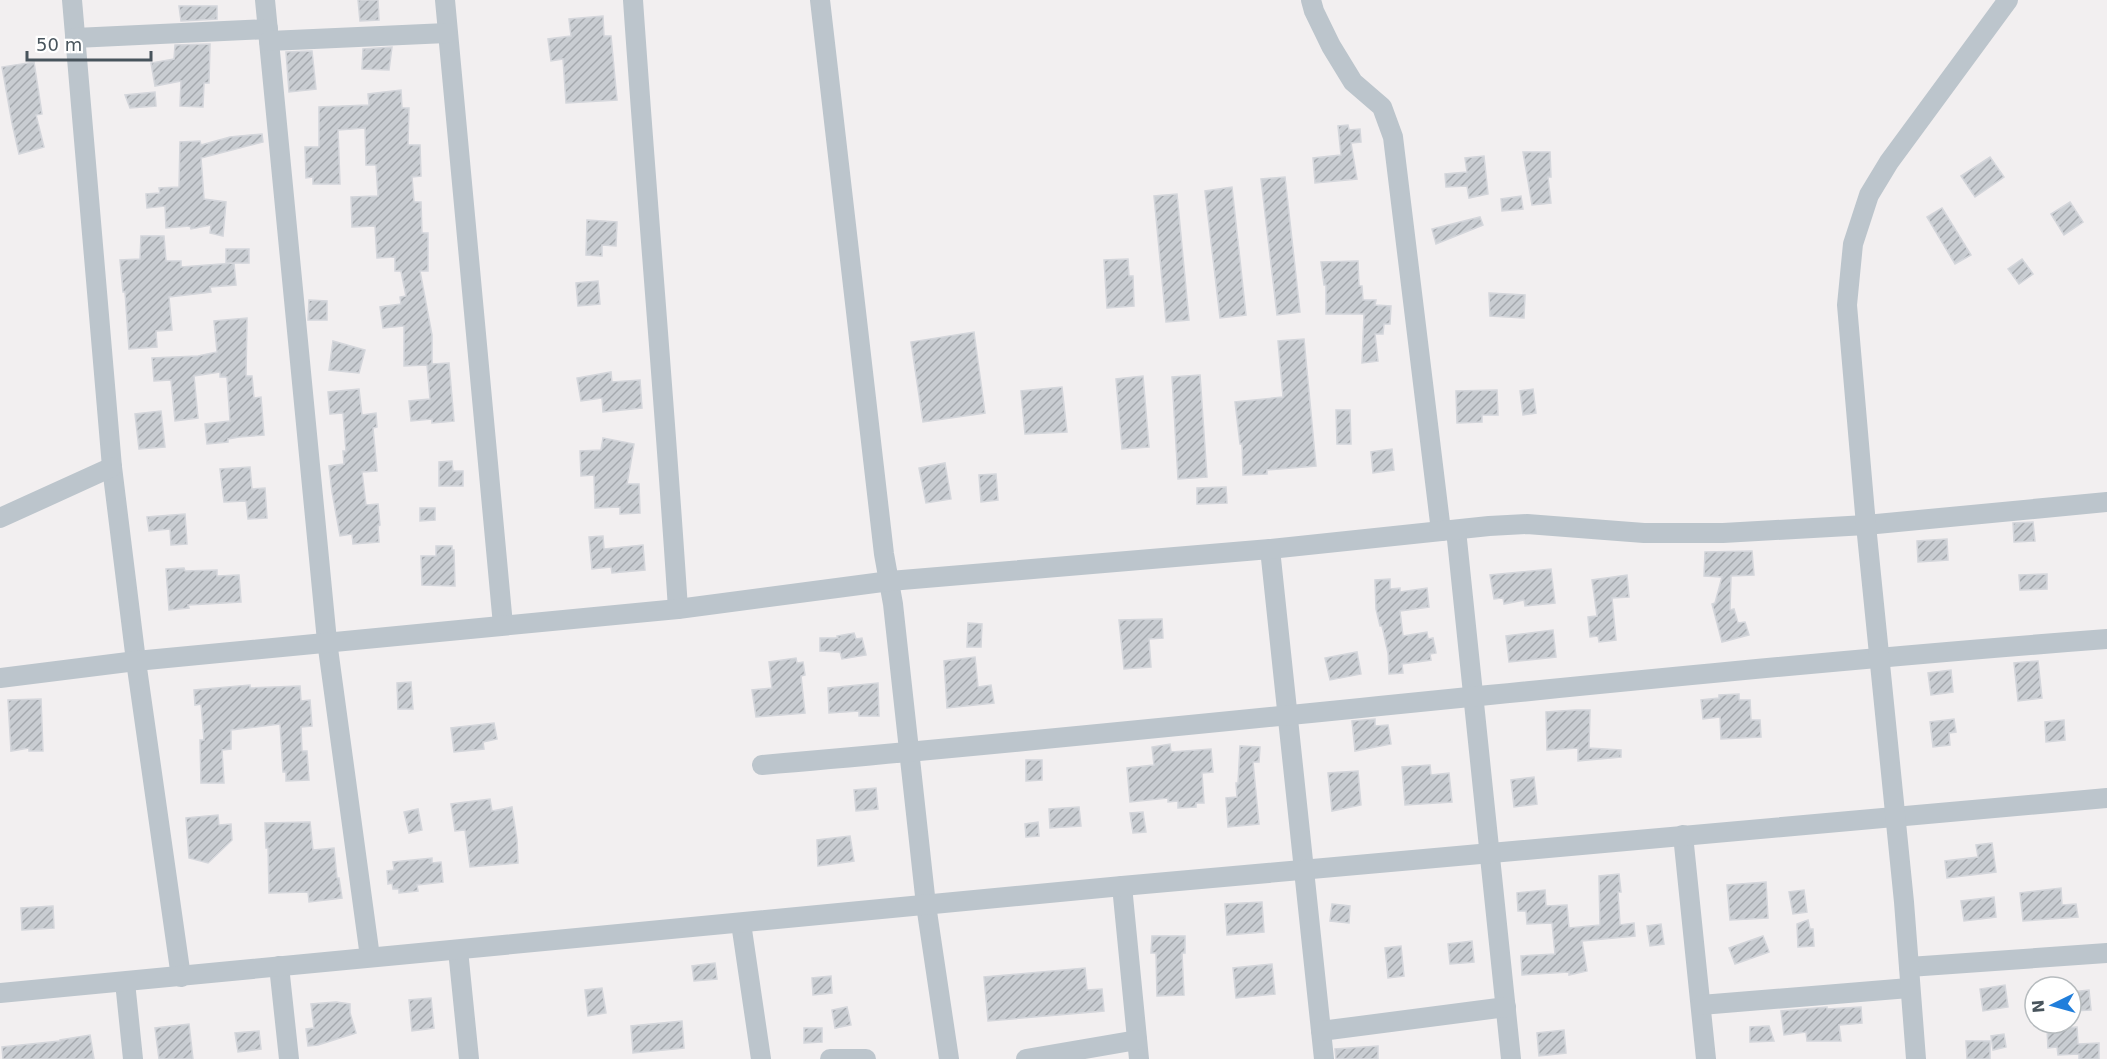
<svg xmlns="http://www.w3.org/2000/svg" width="2107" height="1059" font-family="'DejaVu Sans',sans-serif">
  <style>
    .building { fill: url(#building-hatch); stroke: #d4d6db; stroke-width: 1.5 }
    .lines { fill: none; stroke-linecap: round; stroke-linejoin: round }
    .minor { stroke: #bcc5cc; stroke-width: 20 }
  </style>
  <defs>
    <pattern id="building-hatch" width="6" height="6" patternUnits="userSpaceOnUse" patternTransform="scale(1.5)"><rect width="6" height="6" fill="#c9cdd2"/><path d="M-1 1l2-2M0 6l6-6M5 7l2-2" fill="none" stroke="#a5a9ae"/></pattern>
  </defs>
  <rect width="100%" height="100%" fill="#f2eff0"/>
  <g class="building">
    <path d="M358,0H378L379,20L360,21Z"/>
    <path d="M179,6H217V19L181,21Z"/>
    <path d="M603,16L604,36H611L617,100L566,103L563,59L551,61L548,39L571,36L569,19Z"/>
    <path d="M210,44L209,83H204L203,107L180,106L181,81L155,86L151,63L174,59L175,45Z"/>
    <path d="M392,47L389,70L362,69L363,49Z"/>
    <path d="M312,51L316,89L289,92L286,52Z"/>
    <path d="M34,62L42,114L36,115L44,147L19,154L12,123L2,67Z"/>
    <path d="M401,90L402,108H409L408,145H420L421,176L412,177L414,202H421L422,233H428V271H420L432,335V364L449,363L454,421L432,423V419L411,421L409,401L430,399L427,365L404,366V326L383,328L380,307L401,304L400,297L406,296L401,271H395V257L377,258L375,226L352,227L351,197L378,196L376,165H366L365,128L338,130L340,184H313V177L306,178L305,147H319V107L369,105L368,94Z"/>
    <path d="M155,92L156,106L130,108L125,95Z"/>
    <path d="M1348,125L1349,130L1360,129L1361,142L1351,143L1357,179L1315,183L1313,158L1341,155L1338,126Z"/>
    <path d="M262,134L263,142L201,158L204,199L226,202L223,236L210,233L211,225L191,229L190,226L166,228L165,206L147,208L146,194L160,193L159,188L179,187L180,142L200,141L201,145L230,137Z"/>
    <path d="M1523,152H1550L1551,177H1548L1551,203L1532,205Z"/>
    <path d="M1484,156L1488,194L1469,198L1467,186L1446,187L1445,174L1467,172L1465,158Z"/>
    <path d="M1990,157L2004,177L1975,197L1961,176Z"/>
    <path d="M1285,177L1300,312L1277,315L1261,179Z"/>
    <path d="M1232,187L1246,315L1220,318L1205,191Z"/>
    <path d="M1177,194L1189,320L1166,322L1154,196Z"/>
    <path d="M1521,196L1523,209L1502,211L1501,199Z"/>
    <path d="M2070,202L2083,222L2064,235L2051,214Z"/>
    <path d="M1942,208L1971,255L1955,264L1927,217Z"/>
    <path d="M1480,217L1483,225L1436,244L1432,229Z"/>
    <path d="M587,220L617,222L616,246L602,245V256L586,255Z"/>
    <path d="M141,236H164L166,261H181V267L234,263L236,285L210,287L211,292L169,297L172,330L156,331L157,347L129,349L125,292H123L120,260L140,259Z"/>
    <rect x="226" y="249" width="23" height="14"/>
    <path d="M1128,259L1129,276H1133L1134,306L1107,308L1104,260Z"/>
    <path d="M2022,259L2033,274L2019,284L2008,269Z"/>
    <path d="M1358,261L1359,286H1362L1363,300H1376L1375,305L1391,306L1390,324H1384L1383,334H1375L1378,361L1362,363L1364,314H1326V285H1324L1321,262Z"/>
    <path d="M598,281L600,304L578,306L576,283Z"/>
    <path d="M1489,293L1525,295L1524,318L1490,316Z"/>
    <path d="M309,300L327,301V320H308Z"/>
    <path d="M247,318L246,376H252L254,398L261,397L264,435L239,437L228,439V442L207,444L205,424L230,421L227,377H220V372L194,376L198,418L175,421L171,380L154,381L152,358L198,356L217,352L214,321Z"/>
    <path d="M974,332L985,413L923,422L911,342Z"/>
    <path d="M1304,339L1316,466L1267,470V474L1243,475L1242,444H1240L1235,402L1283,397L1278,341Z"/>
    <path d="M333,341L365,350L359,373L329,370Z"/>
    <path d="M611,372L612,382L640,380L642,408L603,412L602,398L581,401L577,378Z"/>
    <path d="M1200,375L1207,477L1178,479L1172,377Z"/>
    <path d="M1143,376L1149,447L1122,449L1116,379Z"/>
    <path d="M1062,387L1067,432L1025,434L1021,391Z"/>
    <path d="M359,389L362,415L376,413L377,427L373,428L377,471L362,472L366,505L378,504L380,525L378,526L379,542L353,544L352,534L340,536L332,492L329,466L344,464L343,451H346L343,413L330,414L328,392Z"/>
    <path d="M1533,389L1536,413L1523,415L1520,391Z"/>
    <path d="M1497,390L1498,415H1482V422L1457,423L1456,391Z"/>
    <path d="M1336,410H1350L1351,444H1337Z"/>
    <path d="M161,411L165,447L139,449L135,414Z"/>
    <path d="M603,438L634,444L627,484H639L640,513L620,514V507L595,508L594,475L581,476L580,451L601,450Z"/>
    <path d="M1392,449L1394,470L1373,473L1371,452Z"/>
    <path d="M452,461L453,471H463V486H439V462Z"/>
    <path d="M945,463L951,499L926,503L919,468Z"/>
    <path d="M250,467L252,489L265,488L267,518L248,519L246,501L224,502L220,469Z"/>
    <path d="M996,474L998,500L981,502L979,475Z"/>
    <path d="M1226,487L1227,503L1197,504V488Z"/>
    <path d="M420,508H435V520L420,521Z"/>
    <path d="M185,514L187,544L171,545L170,529L149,531L147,517Z"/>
    <path d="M2033,522L2035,541L2014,542L2013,523Z"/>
    <path d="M603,536L604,549L643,545L645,570L612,573L611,567L592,569L589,537Z"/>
    <path d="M1947,539L1948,560L1918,562L1917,541Z"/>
    <path d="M436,546H452V550H454L455,586L422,585L421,556H436Z"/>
    <path d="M1752,551L1754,575L1731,576L1730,610L1734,609L1738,623L1745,622L1749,635L1722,642L1712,604L1715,603L1722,577L1704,576L1705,552Z"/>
    <path d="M184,568L185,571L217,570V576L239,575L241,602L188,605L189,608L169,610L166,569Z"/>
    <path d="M1551,569L1555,603L1525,606L1524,600L1504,604L1503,598L1494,599L1490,575Z"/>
    <path d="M2047,574V589L2020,590L2019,575Z"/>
    <path d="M1627,575L1629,597L1612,598L1616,640L1599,642L1598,636L1590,637L1588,617L1597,616L1592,580Z"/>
    <path d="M1390,579V589L1400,588V592L1427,588L1429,607L1400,611L1403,636L1427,632L1428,639L1433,638L1436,653L1430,654L1431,660L1402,664L1403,673L1389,674L1388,653L1382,626H1380L1376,609L1375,580Z"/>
    <path d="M1162,619L1163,638L1149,639L1151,667L1124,669L1119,620Z"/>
    <path d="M968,623L982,624L981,647H967Z"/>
    <path d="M1553,630L1556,657L1509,662L1506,636Z"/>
    <path d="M854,633L856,639L862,638L866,655L842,659L840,652L820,651V638H838L837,636Z"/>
    <path d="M1357,652L1361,674L1330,680L1325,658Z"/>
    <path d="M975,657L978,687L991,685L994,703L947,708L944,661Z"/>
    <path d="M796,658L797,663L803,662L805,675L801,676L805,713L756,717L752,690L772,688L769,662Z"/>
    <path d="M2038,661L2042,698L2018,701L2014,663Z"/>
    <path d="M1951,670L1953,692L1931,695L1928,673Z"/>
    <path d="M411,682L413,709H398L397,683Z"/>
    <path d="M878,683L879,716H859V711L829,713L828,688Z"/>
    <path d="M250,685V688L300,686L301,701L310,700L312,726L301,727L302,751H307L309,780L286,781V772H283L280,724L231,730V749L222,750L224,783H201L200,740H204L201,704L195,705L194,690Z"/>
    <path d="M1739,694V700H1750L1751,720H1760L1761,737L1721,739L1720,717L1703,719L1701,700L1719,698V695Z"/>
    <path d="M41,699L43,751H29V748L11,751L8,700Z"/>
    <path d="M1576,710H1590L1589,748L1621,750V757L1578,761V748L1547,750L1546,712Z"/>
    <path d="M1375,719V726L1388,725L1391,744L1355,751L1352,721Z"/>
    <path d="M1954,719L1956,732L1949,733L1950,745L1933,747L1930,722Z"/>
    <path d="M2064,720L2065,740L2046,742L2045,722Z"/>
    <path d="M494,723L497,739L483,742L484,749L454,752L451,728Z"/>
    <path d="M1170,744L1171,752L1211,749L1213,772L1202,773L1204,803H1196V807L1178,808V801L1168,802V798L1130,802L1127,768L1154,765L1152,747Z"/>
    <path d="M1240,746L1260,747L1259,762H1253L1259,824L1228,827L1226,798L1237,797L1236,783H1238Z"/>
    <path d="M1026,760H1042V780L1026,781Z"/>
    <path d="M1430,765L1431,775L1449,773L1452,802L1405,805L1402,767Z"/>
    <path d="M1358,771L1361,805L1332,811L1328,773Z"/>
    <path d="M1534,777L1537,804L1514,807L1511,780Z"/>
    <path d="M876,788L878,809L856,811L854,790Z"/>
    <path d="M490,799L492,811L512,807L517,840L518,863L470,867L465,830L455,831L451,804Z"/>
    <path d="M1079,807L1081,826L1050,828L1049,809Z"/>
    <path d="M418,809L422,830L409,833L404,812Z"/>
    <path d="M1143,812L1146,832L1133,833L1130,813Z"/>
    <path d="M218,815L219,825L231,824L232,840L208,863L189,858L186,818Z"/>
    <path d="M310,822L313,850L334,848L337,878H339L342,898L309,902L308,892L269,893L268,848H266L265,823Z"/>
    <path d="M1038,822L1039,836L1026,837L1025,824Z"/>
    <path d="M850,836L854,861L818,866L817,840Z"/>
    <path d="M1992,843L1996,872L1947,878L1945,861L1978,857L1976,845Z"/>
    <path d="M432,858V863L441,862L443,882L417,885L418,891L399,893V889H393L392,883L388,884L387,871L394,870L393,862Z"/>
    <path d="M1619,874L1621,892H1618L1620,925L1634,923L1635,936L1582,941L1587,971L1569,975V972L1522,975L1521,956L1555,954L1552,923L1527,924L1526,911H1518L1517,893L1545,890L1546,906L1567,905L1569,928L1600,925L1599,876Z"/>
    <path d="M1766,882L1768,918L1730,920L1727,885Z"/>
    <path d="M2061,888L2062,905L2076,904L2078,917L2023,921L2020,893Z"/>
    <path d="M1804,890L1807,912L1793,914L1789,892Z"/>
    <path d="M1994,897L1996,917L1964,921L1961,901Z"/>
    <path d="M1262,902L1264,932L1227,935L1225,904Z"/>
    <path d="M1332,904L1350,906L1349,923L1330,921Z"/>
    <path d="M53,906L54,928L22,930L21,908Z"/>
    <path d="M1808,920L1810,929H1813L1814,946L1798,947L1797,924Z"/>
    <path d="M1661,924L1664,944L1650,946L1647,926Z"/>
    <path d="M1152,936H1185V953H1182L1184,995L1157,996L1156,953H1151Z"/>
    <path d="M1763,936L1769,952L1735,964L1729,948Z"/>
    <path d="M1472,941L1474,962L1450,964L1448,944Z"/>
    <path d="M1401,946L1404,976L1388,978L1385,948Z"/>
    <path d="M715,963L717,979L694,981L692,966Z"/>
    <path d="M1272,964L1275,994L1236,998L1233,968Z"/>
    <path d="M1085,968L1087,990L1102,989L1104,1011L988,1021L984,977Z"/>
    <path d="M831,976L832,993L813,995L812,978Z"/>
    <path d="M2005,985L2008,1007L1983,1011L1980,989Z"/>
    <path d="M602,988L606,1013L588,1016L585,990Z"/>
    <path d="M2089,990L2091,1010L2071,1011V992Z"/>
    <path d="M431,998L434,1028L412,1031L409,1000Z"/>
    <path d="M336,1002L350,1004V1013L356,1033L318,1045L308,1046L306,1029L314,1028L311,1004Z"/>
    <path d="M847,1007L851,1025L835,1028L832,1010Z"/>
    <path d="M1827,1007V1009L1861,1007L1862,1023L1839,1025L1841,1041H1807L1806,1032L1784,1035L1781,1011Z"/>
    <path d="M682,1021L684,1048L633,1053L631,1026Z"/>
    <path d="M189,1024L193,1059H159L155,1028Z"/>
    <path d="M1769,1026L1774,1041L1750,1042V1027Z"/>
    <path d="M2077,1027L2078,1044L2099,1043V1059H2079V1054L2058,1055L2057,1047L2048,1048L2047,1029Z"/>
    <path d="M804,1028H822V1042L804,1043Z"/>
    <path d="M1564,1030L1566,1053L1539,1056L1537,1033Z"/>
    <path d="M259,1031L261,1049L238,1052L235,1033Z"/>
    <path d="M2004,1034L2006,1047L1993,1050L1991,1036Z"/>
    <path d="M90,1035L94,1059H3L2,1047L60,1041V1040Z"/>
    <path d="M1966,1041H1990V1059H1967Z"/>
    <path d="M1378,1046V1059H1336L1335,1049Z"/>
  </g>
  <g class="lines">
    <g class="minor">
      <path d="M72,0L112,467L136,661L181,977"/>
      <path d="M265,0L327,641L370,957"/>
      <path d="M445,0L503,625"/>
      <path d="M633,0C647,203 665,406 678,609"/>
      <path d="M820,0L884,554L893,604L926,905L949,1059"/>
      <path d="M1311,0L1314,11L1331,46L1353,82L1382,107L1393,137L1441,531"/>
      <path d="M75,38L268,29"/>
      <path d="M269,41L447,33"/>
      <path d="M0,518L112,467"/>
      <path d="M1456,530L1511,1059"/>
      <path d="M1270,549L1324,1059"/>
      <path d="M0,678L136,661L678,609L890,581L1270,549L1489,526L1527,524L1644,533H1723L1866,525L2107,502"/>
      <path d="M762,765C1211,727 1658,673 2107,639"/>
      <path d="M1683,835L1706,1059"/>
      <path d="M1122,886L1139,1059"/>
      <path d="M741,923L761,1059"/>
      <path d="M458,950L469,1059"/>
      <path d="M279,966L289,1059"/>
      <path d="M1909,967L2107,953"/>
      <path d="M125,982L133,1059"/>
      <path d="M0,993L1122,886L2107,798"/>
      <path d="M1701,1005L1909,988"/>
      <path d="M1321,1031L1506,1007"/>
      <path d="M830,1059H866"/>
      <path d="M1026,1059L1137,1040"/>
      <path d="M1916,1059L1904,902L1866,525L1847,305L1853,244L1869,195L1889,162L2008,0"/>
    </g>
  </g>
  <g transform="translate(2053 1005) rotate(265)"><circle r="28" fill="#ffffff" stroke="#b6bbbe" stroke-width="1.5"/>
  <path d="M0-4.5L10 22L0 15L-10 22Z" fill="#207edb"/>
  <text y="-9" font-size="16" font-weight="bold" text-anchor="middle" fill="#48545c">N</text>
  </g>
  <path d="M27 51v9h124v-9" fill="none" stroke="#48545c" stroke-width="3"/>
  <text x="36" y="51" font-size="18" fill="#48545c" stroke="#ffffff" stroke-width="4.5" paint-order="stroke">50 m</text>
</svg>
